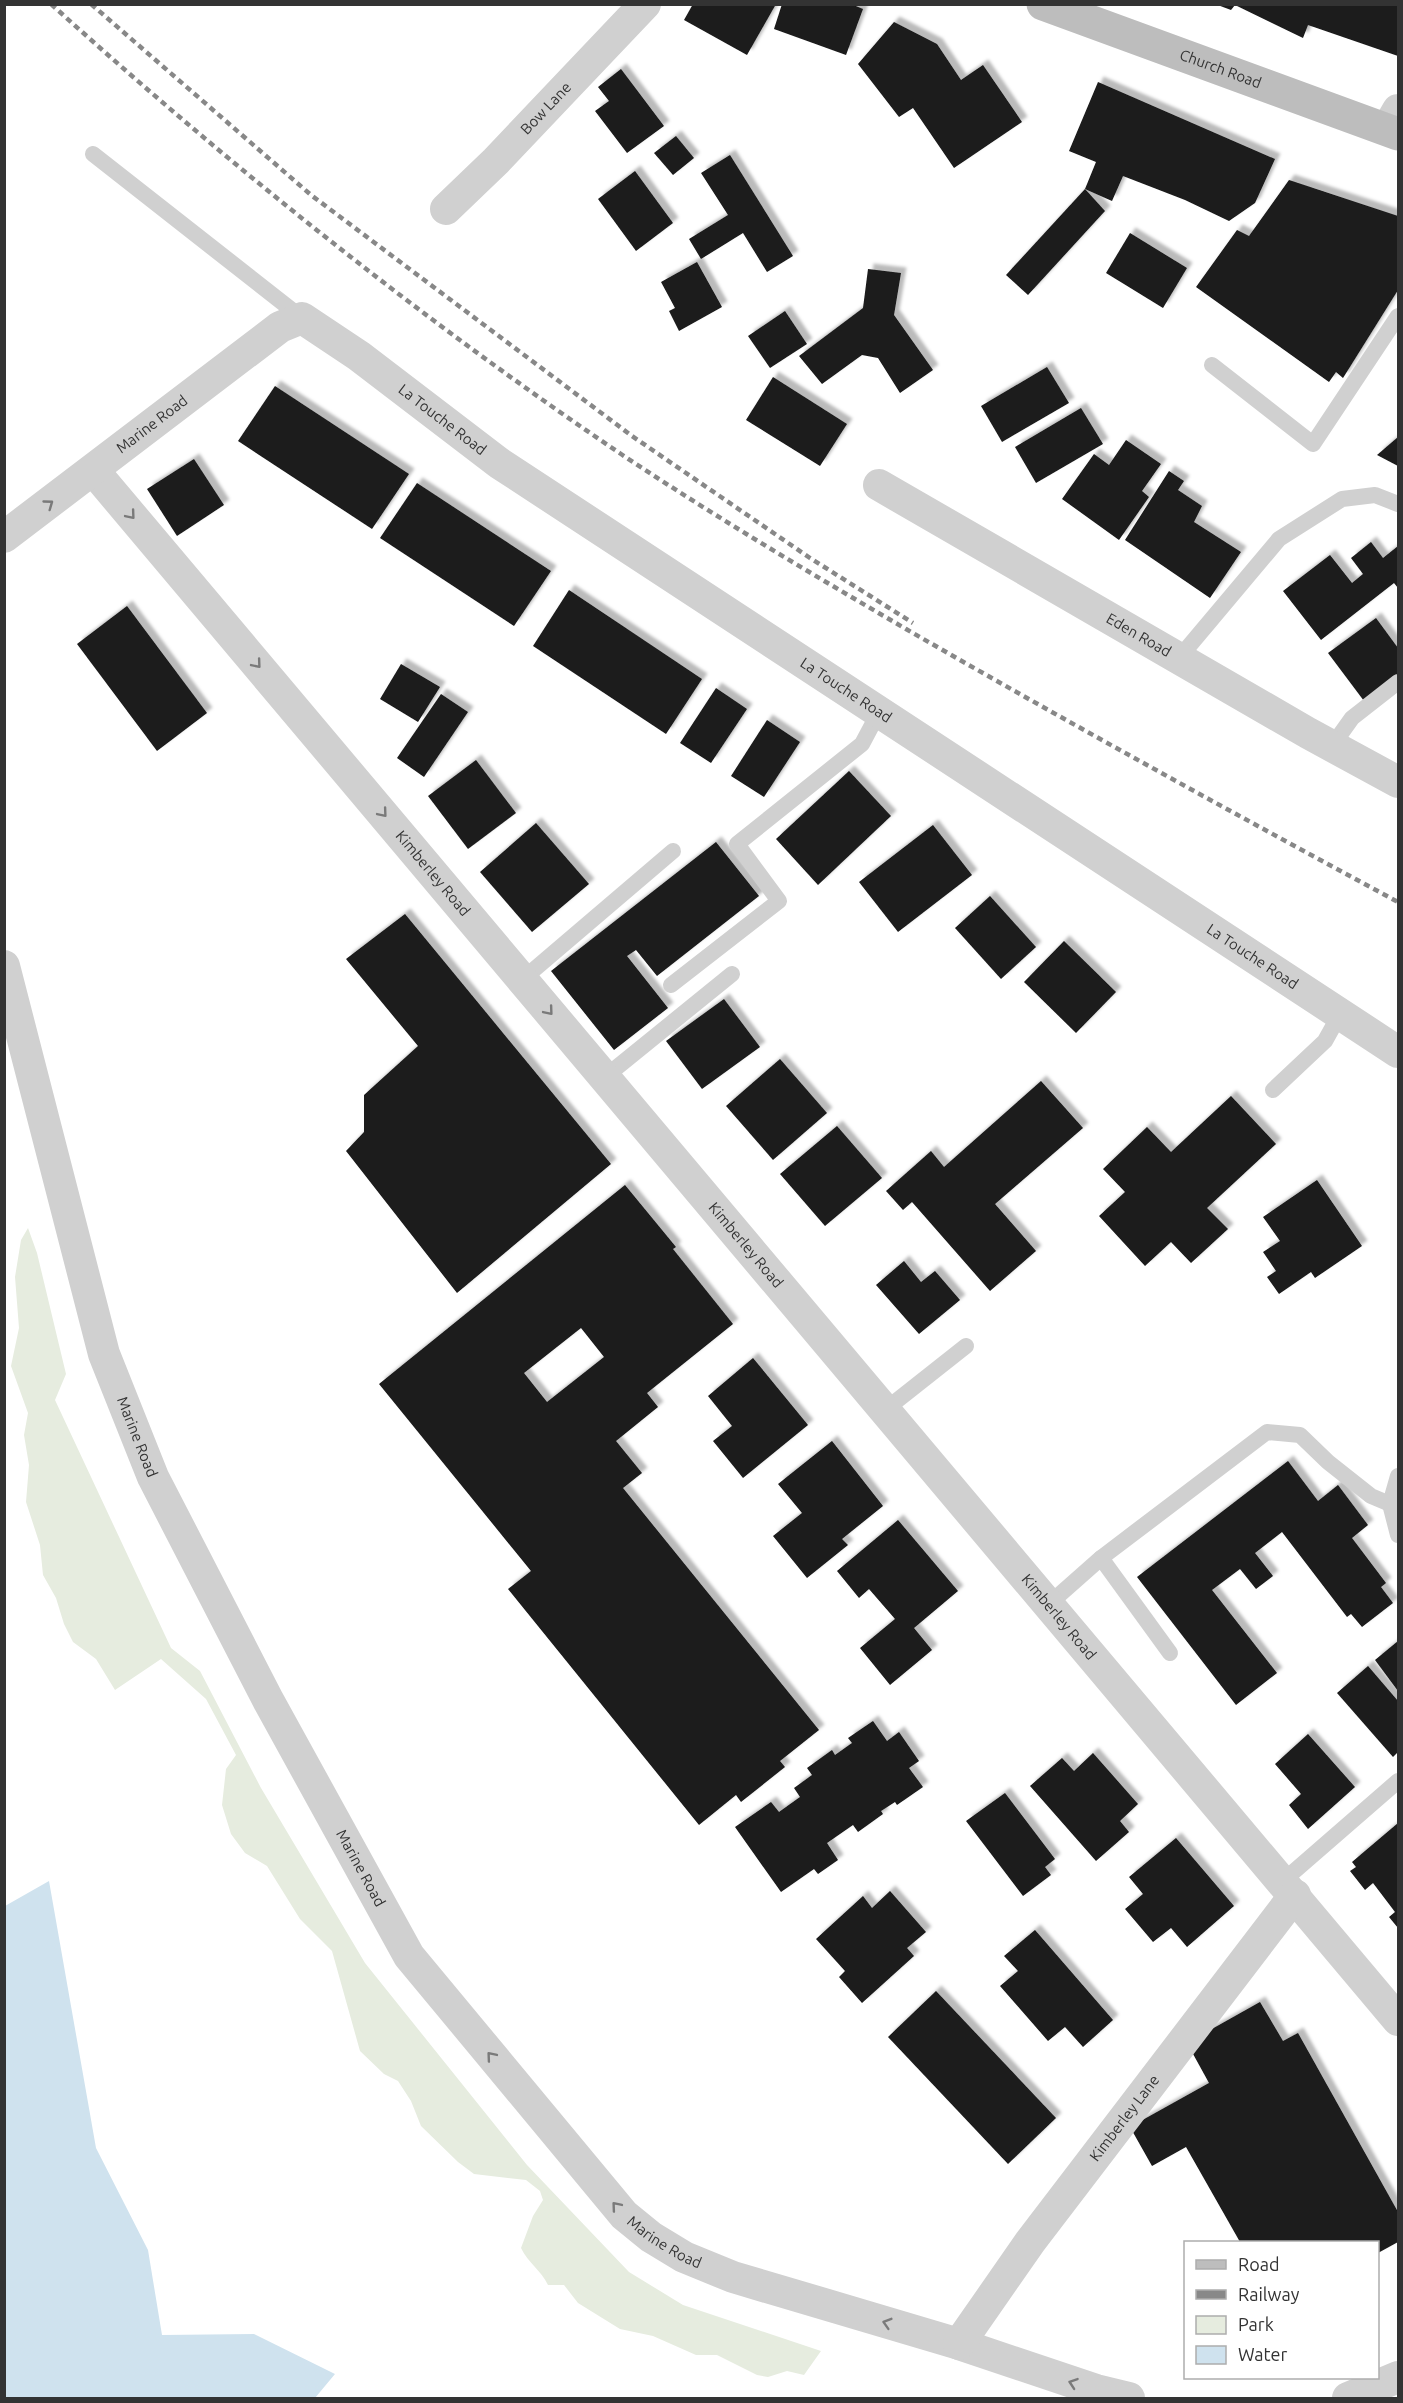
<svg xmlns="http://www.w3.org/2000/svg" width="1403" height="2403" font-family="Ubuntu,sans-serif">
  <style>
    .green { fill: #e6ecdf }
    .water { fill: #cfe2ee }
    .building { fill: #1a1a1a; fill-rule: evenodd; filter: url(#shadow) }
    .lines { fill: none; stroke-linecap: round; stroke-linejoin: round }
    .lane { stroke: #d0d0d0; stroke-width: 16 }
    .street { stroke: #d0d0d0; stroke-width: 32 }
    .secondary { stroke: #bdbdbd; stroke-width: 33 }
    .rail { stroke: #888; stroke-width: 4.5; stroke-dasharray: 6 4.5; stroke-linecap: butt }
    .oneway { stroke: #7a7a7a }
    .labels { text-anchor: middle; stroke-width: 6; stroke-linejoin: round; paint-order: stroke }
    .street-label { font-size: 15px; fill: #333; stroke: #fff }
  </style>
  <defs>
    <filter id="shadow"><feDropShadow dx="5.5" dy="-5.5" stdDeviation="1.5" flood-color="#0004"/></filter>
  </defs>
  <rect width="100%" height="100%" fill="#fff"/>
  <path class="green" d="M28,1228L37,1253L66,1374L55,1400L171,1648L200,1671L261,1788L365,1963L527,2165L629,2272L683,2305L821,2351L804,2375L787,2371L768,2377L757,2375L717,2355H696L653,2336L620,2329L578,2303L564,2285H548C541,2270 528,2263 521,2248L533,2216L543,2200L540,2191L526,2180L474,2174L458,2162L421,2126L411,2101L398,2081L384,2074L360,2051L332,1951L300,1919L267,1866L245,1853L231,1834L222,1805L226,1769L236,1755L206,1699L161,1659L115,1690L96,1659L73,1642L64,1624L56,1598L43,1575L40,1545L26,1502L29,1465L24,1435L28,1413L11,1366L19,1328L15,1277L21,1240Z"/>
  <path class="water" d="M49,1881L96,2148L148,2250L162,2335L254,2334L335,2374L315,2398H5V1906Z"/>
  <g class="building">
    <path d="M693,4H776L747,55L684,20Z"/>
    <path d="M782,4H851L863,9L846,55L774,29Z"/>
    <path d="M1215,4L1398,5V56L1308,25L1303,38L1235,5L1231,10Z"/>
    <path d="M894,22L937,44L961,80L983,65L1022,122L954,168L913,108L899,117L858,64Z"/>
    <path d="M621,69L664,126L627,153L595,111L609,101L598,87Z"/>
    <path d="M1098,82L1275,159L1255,203L1229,221L1185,200L1123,176L1112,201L1085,189L1096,162L1069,151Z"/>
    <path d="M676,136L694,158L673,175L654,153Z"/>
    <path d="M730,155L793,256L767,272L743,233L701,259L689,239L728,215L701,173Z"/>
    <path d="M635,171L673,223L636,251L598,199Z"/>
    <path d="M1289,180L1398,216V290L1343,378L1336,372L1329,382L1196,287L1237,230L1249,236Z"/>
    <path d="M1085,189L1105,211L1028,295L1006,275Z"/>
    <path d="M1130,233L1187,268L1163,308L1106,273Z"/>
    <path d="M697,262L722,307L679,331L669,311L675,308L661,282Z"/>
    <path d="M868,269L901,273L894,315L933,370L900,393L878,358L862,355L822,384L799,356L863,308Z"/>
    <path d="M785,311L807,344L770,368L748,336Z"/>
    <path d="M1047,367L1069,403L1002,442L981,406Z"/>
    <path d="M773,377L847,424L820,466L746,420Z"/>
    <path d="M275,386L409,474L372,529L238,441Z"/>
    <path d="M1081,408L1103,444L1036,483L1015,447Z"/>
    <path d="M1398,437V466L1377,455Z"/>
    <path d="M1126,440L1161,464L1142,491L1149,497L1119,540L1062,499L1094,454L1109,465Z"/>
    <path d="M194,459L224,505L177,536L147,489Z"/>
    <path d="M1169,471L1184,481L1178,490L1202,506L1194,522L1241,552L1210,598L1125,540Z"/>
    <path d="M417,483L551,571L514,626L380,538Z"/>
    <path d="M1371,542L1383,558L1398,546V588L1394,583L1321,640L1283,591L1330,555L1352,583L1363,574L1351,558Z"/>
    <path d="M569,590L702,679L666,734L533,646Z"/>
    <path d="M127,606L207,713L157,751L77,644Z"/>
    <path d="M1376,618L1398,648V676L1364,701L1328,653Z"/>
    <path d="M401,664L440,687L418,722L380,699Z"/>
    <path d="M716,688L747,709L711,763L680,743Z"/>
    <path d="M441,694L468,712L424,777L397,758Z"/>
    <path d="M767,720L800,742L764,797L731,776Z"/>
    <path d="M476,760L516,813L468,849L428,796Z"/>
    <path d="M849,771L891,816L818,885L776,839Z"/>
    <path d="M536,823L589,884L532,932L480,872Z"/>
    <path d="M933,825L972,875L898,932L859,882Z"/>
    <path d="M716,842L759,896L657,976L636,950L627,956L668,1008L614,1050L551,971Z"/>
    <path d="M990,896L1036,947L1001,979L955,928Z"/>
    <path d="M405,914L611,1164L457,1293L346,1151L364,1132V1095L418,1046L346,959Z"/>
    <path d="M1064,941L1116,992L1076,1033L1024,982Z"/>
    <path d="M724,999L760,1047L702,1089L666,1041Z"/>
    <path d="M780,1059L827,1113L773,1160L726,1106Z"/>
    <path d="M1041,1081L1083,1128L995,1204L1036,1251L990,1291L912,1202L903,1210L886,1191L931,1151L944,1167Z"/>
    <path d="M1231,1096L1276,1144L1207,1208L1228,1229L1191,1263L1171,1242L1145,1266L1099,1216L1125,1192L1103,1169L1147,1127L1171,1152Z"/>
    <path d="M837,1126L882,1178L825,1226L780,1174Z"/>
    <path d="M1317,1180L1362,1246L1315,1278L1311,1272L1279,1294L1267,1277L1276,1271L1263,1252L1280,1241L1263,1217Z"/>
    <path d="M625,1185L676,1247L673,1249L733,1324L647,1393L658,1407L616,1441L642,1473L623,1488L819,1730L780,1761L785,1767L741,1802L736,1795L699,1825L508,1589L531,1571L379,1384ZM581,1328L604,1357L547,1402L524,1373Z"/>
    <path d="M904,1261L921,1282L935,1271L960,1300L919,1334L876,1285Z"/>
    <path d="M753,1358L808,1425L743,1478L713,1441L732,1426L708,1396Z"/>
    <path d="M832,1441L883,1506L842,1539L848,1545L807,1578L773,1536L802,1513L778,1484Z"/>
    <path d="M1288,1461L1318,1501L1338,1485L1368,1525L1352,1538L1386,1583L1381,1587L1393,1603L1362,1627L1351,1614L1347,1617L1282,1532L1255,1553L1273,1576L1256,1589L1240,1569L1212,1590L1277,1673L1236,1705L1137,1577Z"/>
    <path d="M898,1520L958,1591L914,1628L932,1650L890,1685L860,1648L895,1619L869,1589L859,1598L837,1571Z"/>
    <path d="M1398,1641V1691L1375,1660Z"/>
    <path d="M1368,1666L1398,1701V1752L1393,1757L1337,1693Z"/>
    <path d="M873,1721L887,1741L899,1732L919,1761L909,1768L923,1787L897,1805L895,1802L881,1811L883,1814L858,1832L853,1825L827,1843L838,1860L818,1874L814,1869L781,1892L735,1827L771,1802L779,1812L800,1797L794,1788L812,1775L807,1768L832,1750L835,1755L852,1743L848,1738Z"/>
    <path d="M1308,1734L1355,1787L1308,1829L1289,1805L1301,1794L1275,1764Z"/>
    <path d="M1093,1753L1138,1804L1120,1821L1129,1832L1096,1861L1030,1786L1062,1758L1074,1771Z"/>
    <path d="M1005,1793L1055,1859L1045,1867L1051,1875L1023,1896L966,1821Z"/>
    <path d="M1398,1823V1928L1389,1917L1395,1912L1373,1883L1365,1890L1350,1871L1356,1867L1352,1862Z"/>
    <path d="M1176,1838L1234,1906L1187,1947L1171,1928L1153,1942L1125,1909L1143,1894L1129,1877Z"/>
    <path d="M890,1891L926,1932L907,1948L914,1956L862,2003L839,1977L845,1971L816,1939L863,1896L872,1908Z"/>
    <path d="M1035,1930L1113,2020L1083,2047L1065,2027L1048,2041L1000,1986L1018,1971L1004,1956Z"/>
    <path d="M936,1991L1056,2118L1008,2164L888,2037Z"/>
    <path d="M1260,2002L1283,2041L1298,2033L1398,2212V2242L1378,2253V2242H1240L1186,2147L1152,2166L1130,2127L1209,2083L1187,2043Z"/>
  </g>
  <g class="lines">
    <g class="lane">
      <path d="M93,154L302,318"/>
      <path d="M1212,365L1313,444L1398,316"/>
      <path d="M1179,658L1279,539L1342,499L1375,495L1398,504"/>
      <path d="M1332,746L1352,718L1398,682"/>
      <path d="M523,979L673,851"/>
      <path d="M671,985L779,901L737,844L862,744L879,712"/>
      <path d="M605,1077L732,974"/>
      <path d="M1273,1090L1325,1041L1340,1014"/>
      <path d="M885,1410L966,1346"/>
      <path d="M1398,1476L1390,1504L1398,1535"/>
      <path d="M1101,1558L1267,1432L1300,1435L1328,1462L1371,1496L1390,1504"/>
      <path d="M1049,1604L1101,1558L1170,1653"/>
      <path d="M1283,1881L1398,1781"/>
    </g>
    <g class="street">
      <path d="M1387,129L1398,110"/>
      <path id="s1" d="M446,209L496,161L645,4"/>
      <path id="s2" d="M94,471L1398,2020"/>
      <path id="s3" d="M879,485L1308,733L1398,782"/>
      <path id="s4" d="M4,537L280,327L302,318L359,356L499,463L1398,1052"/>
      <path id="s5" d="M4,966L104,1354L153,1477L268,1700L409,1956L624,2215L651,2237L684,2257L733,2277L959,2344L1096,2390L1129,2398"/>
      <path id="s6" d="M959,2344L1030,2242L1295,1895"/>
      <path d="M1348,2398L1398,2377"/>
    </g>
    <path class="secondary" id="s7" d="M1043,4L1398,134"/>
    <g class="rail">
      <path d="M51,4C230,166 421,319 621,454C714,516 810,573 906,629C1069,723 1233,813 1398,902"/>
      <path d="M91,4L311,195L632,436L810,558L913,623"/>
    </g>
  </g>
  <defs><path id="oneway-chevron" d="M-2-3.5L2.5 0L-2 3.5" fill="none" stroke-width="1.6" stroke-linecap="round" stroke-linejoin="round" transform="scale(1.5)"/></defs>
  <g class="oneway">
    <use href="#oneway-chevron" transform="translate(49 504) rotate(-36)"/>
    <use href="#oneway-chevron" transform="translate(131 515) rotate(50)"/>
    <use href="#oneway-chevron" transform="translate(257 664) rotate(50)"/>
    <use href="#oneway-chevron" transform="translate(383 813) rotate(50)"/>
    <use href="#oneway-chevron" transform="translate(549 1011) rotate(50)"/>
    <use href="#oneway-chevron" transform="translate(491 2056) rotate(-130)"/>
    <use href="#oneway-chevron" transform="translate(616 2206) rotate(-130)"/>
    <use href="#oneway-chevron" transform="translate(887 2323) rotate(-163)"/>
    <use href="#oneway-chevron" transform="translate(1073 2383) rotate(-161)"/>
  </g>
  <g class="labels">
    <g class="street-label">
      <text dy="5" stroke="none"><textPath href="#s7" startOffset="189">Church Road</textPath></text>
      <text dy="5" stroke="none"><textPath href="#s1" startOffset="142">Bow Lane</textPath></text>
      <text dy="5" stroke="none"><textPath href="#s4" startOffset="544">La Touche Road</textPath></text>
      <text dy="5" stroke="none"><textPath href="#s4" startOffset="186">Marine Road</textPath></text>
      <text dy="5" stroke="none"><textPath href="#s3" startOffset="300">Eden Road</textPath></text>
      <text dy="5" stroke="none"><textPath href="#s4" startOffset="1030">La Touche Road</textPath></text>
      <text dy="5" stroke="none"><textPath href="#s2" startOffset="526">Kimberley Road</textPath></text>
      <text dy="5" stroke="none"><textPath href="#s4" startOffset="1516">La Touche Road</textPath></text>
      <text dy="5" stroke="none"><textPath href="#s2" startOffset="1012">Kimberley Road</textPath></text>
      <text dy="5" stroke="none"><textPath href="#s5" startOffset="490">Marine Road</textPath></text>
      <text dy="5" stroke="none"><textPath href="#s2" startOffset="1498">Kimberley Road</textPath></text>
      <text dy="5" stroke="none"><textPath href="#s5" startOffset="976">Marine Road</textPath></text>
      <text dy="5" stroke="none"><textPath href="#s6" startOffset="280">Kimberley Lane</textPath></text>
      <text dy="5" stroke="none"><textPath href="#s5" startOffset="1462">Marine Road</textPath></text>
    </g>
  </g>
  <rect width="1403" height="2403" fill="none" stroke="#333333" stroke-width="12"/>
  <rect x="1184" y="2241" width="195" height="138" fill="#ffffff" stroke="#adadad" stroke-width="1.5"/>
  <rect x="1196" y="2260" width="30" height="9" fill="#bdbdbd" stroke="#adadad" stroke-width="1.5"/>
  <text x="1238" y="2271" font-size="18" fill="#333333">Road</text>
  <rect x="1196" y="2290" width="30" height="9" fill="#888888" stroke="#adadad" stroke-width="1.5"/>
  <text x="1238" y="2301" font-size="18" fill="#333333">Railway</text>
  <rect x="1196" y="2316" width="30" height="18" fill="#e6ecdf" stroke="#adadad" stroke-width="1.5"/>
  <text x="1238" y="2331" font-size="18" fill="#333333">Park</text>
  <rect x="1196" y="2346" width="30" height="18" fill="#cfe2ee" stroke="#adadad" stroke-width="1.5"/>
  <text x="1238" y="2361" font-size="18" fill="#333333">Water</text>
</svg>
